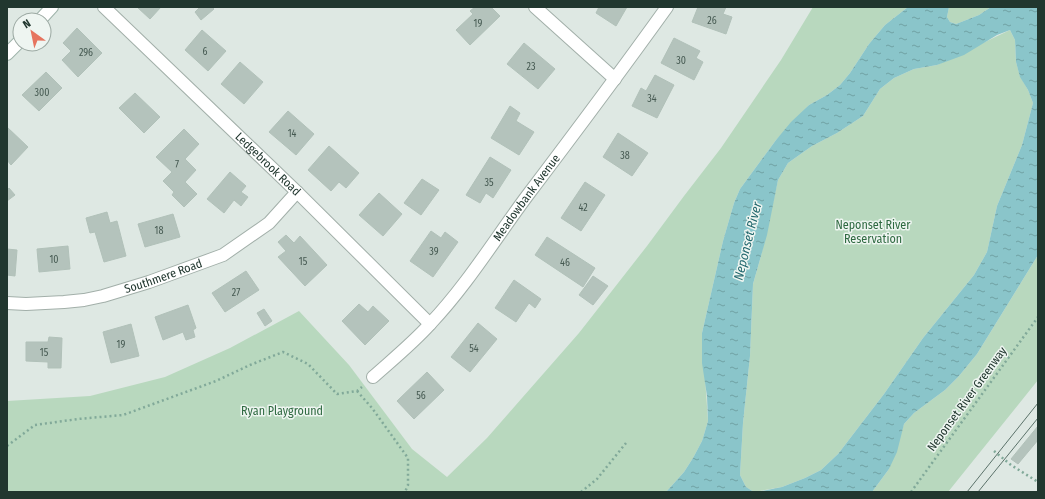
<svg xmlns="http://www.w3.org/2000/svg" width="1045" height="499" font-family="'Fira Sans Condensed',sans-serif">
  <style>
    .park { fill: #b8d8be }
    .water { fill: url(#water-ripples) }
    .building { fill: #b4c3bc; stroke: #b1c1b9 }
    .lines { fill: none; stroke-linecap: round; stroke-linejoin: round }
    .minor-casing { stroke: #a2afa9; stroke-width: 14 }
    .secondary-casing { stroke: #9eb3aa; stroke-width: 14 }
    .path { stroke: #81a999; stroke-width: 2.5; stroke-dasharray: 2 3; stroke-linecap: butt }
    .minor { stroke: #fff; stroke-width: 12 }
    .secondary { stroke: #fff; stroke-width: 12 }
    .tram { stroke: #5b726a; stroke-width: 1 }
    .labels { text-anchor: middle; stroke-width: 3; stroke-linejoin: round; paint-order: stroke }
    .number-label { font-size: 10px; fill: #465a52 }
    .street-label { font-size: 12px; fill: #21372f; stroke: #eef5f1 }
    .park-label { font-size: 12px; fill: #2f6a41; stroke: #eef5f1 }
    .water-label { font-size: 13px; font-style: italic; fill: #21676d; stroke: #eef5f1 }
  </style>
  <defs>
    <pattern id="water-ripples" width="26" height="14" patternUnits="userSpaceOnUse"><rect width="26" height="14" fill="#8ac5ca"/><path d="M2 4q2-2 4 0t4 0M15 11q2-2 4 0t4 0" fill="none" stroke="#70a1a4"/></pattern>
  </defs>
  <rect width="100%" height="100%" fill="#dee8e3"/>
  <g class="park">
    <path d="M813,7H908L885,25L869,44L850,73L840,85L827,95L809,105L776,140L740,189L734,203L723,241L702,333L708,421L702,441L693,458L684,472L666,492H7V401L90,396L165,377L230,348L299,311L349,365L412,449L447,477L487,438L579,333L647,246L684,196L721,148L781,60Z"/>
    <path d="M949,7H991L979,15L956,24L950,22L947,17Z"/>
    <path d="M1010,30L1015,40L1016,62L1020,76L1028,90L1033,103L1022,145L997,206L987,252L974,275L923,338L884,394L838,454L821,470L805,478L782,487L754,492L746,487L740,475L743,423L750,356L753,284L761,256L778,180L788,163L812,146L837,133L863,116L880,89L894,78L914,69L937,65Z"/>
    <path d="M1038,255V380L948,492H872L889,469L904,424L914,413L945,390L959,376L977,354Z"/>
  </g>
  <path class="water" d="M908,7H949L947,17L950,22L956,24L979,15L991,7H1038V255L977,354L959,376L945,390L914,413L904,424L897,452L889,469L872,492H757L782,487L805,478L821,470L838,454L884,394L923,338L974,275L987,252L997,206L1022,145L1033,103L1028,90L1020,77L1016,62L1015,40L1010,30L997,35L964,55L937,65L914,69L894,78L880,89L863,116L837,133L812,146L788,163L778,180L767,235L753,284L750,356L743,423L740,475L746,487L754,492H666L684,472L693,458L702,441L708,421L707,396L702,363V333L723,241L734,203L740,189L776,140L791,122L809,105L827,95L840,85L850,73L869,44L885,25Z"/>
  <g class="building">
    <path d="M137,7H161L150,19Z"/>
    <path d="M200,7H212L214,9L201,20L195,12Z"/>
    <path d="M475,7H491L500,16L470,45L456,30L473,14L470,11Z"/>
    <path d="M599,7H627L616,26L596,13Z"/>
    <path d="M698,7H726L723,14L732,17L726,34L692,22Z"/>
    <path d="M77,28L102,53L78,77L62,60L71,51L63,43Z"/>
    <path d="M202,30L226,51L208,71L185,50Z"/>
    <path d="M674,38L700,51L696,58L703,62L694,80L661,63Z"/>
    <path d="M524,43L555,69L538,89L507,64Z"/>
    <path d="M240,62L263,82L244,104L221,84Z"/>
    <path d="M46,72L62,88L39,111L22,95Z"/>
    <path d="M655,75L674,85L657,118L632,106L641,88L646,91Z"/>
    <path d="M135,93L160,117L144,133L119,108Z"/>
    <path d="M510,106L520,113L516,121L534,132L519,155L491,138Z"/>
    <path d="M288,111L314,134L296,155L269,132Z"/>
    <path d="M7,127L28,147L11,165L7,160Z"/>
    <path d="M184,129L199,144L185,159L196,170L185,182L197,194L184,207L172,195L174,192L163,181L172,172L156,157Z"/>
    <path d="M618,133L648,153L632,176L603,157Z"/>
    <path d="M329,146L359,173L346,188L339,182L331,191L308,170Z"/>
    <path d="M490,157L511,170L493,198L486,193L480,203L466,195Z"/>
    <path d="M230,172L246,186L241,192L248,197L241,206L234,200L224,213L207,199Z"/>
    <path d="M422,179L439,190L421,215L404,203Z"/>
    <path d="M585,182L605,195L581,231L561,218Z"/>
    <path d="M9,188L15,195L7,201V190Z"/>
    <path d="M379,193L402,214L383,236L359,215Z"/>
    <path d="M107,212L110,223L117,221L126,256L104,262L95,232L90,233L86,218Z"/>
    <path d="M173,214L180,237L145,247L138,224Z"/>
    <path d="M431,231L441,238L445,232L458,242L433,277L410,261Z"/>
    <path d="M286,235L294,243L300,236L327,265L305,286L278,257L286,251L278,242Z"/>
    <path d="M547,237L595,268L583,287L535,255Z"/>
    <path d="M68,246L70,269L39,272L37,249Z"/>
    <path d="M7,249L17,250L15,276L7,275Z"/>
    <path d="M246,271L259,290L225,312L212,293Z"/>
    <path d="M593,276L608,286L593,305L579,295Z"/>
    <path d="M514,280L541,299L535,308L529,303L516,322L495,308Z"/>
    <path d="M359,304L368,312L373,306L389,321L365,345L342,321Z"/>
    <path d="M188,305L196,328L193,330L195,337L186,340L183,332L163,340L155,317Z"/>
    <path d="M264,309L272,321L265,326L257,313Z"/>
    <path d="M478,323L497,339L470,372L451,357Z"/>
    <path d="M131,324L139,356L111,363L103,332Z"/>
    <path d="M49,337L62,338L61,368H48V362L26,361V342H48Z"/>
    <path d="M427,372L444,390L414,419L397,401Z"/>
    <path d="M1038,426V440L1018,464L1011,459Z"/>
  </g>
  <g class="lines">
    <defs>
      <g id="minor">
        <path id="s1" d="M104,7L297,192L430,324"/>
        <path d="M535,7L615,79"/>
        <path id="s2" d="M7,303L26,304L64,302L84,300L103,296L149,282L223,255L269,223L297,192"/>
        <path id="s3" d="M373,377C392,360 413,343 430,324C467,285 495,239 527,196C574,134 621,71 667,7"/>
      </g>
      <g id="secondary">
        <path d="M40,20L52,7"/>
        <path d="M7,54L20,41"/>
      </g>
    </defs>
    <use href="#minor" class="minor-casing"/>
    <use href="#secondary" class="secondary-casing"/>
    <g class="path">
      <path d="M357,391L372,408L408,458V485L405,492"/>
      <path d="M7,446L35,425L78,419L123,415L216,381L250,365L283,352L308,364L337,394L357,391L362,387"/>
      <path d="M994,451L1011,465L1038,482"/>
      <path d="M581,492L597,479L626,443"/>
      <path d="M911,492L1038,317"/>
    </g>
    <use href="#minor" class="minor"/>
    <use href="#secondary" class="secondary"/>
    <g class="tram">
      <path d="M967,492L1038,403"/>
      <path d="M978,492L1038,418"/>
    </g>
  </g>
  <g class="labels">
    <g class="number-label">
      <text x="712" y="24">26</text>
      <text x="478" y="27">19</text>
      <text x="205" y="55">6</text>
      <text x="86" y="56">296</text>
      <text x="681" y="64">30</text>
      <text x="531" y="70">23</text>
      <text x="42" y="96">300</text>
      <text x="652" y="102">34</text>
      <text x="292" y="137">14</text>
      <text x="625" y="159">38</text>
      <text x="177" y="168">7</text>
      <text x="489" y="186">35</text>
      <text x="583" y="211">42</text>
      <text x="159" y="234">18</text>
      <text x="434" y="255">39</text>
      <text x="54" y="263">10</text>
      <text x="303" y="265">15</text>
      <text x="565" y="266">46</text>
      <text x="236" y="296">27</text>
      <text x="121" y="348">19</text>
      <text x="474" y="352">54</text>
      <text x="44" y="356">15</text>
      <text x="421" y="399">56</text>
    </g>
    <g class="street-label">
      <text dy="4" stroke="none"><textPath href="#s1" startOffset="227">Ledgebrook Road</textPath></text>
      <text dy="4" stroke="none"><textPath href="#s3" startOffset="237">Meadowbank Avenue</textPath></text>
      <text dy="4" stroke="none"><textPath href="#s2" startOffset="160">Southmere Road</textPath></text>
      <text transform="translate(967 399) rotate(-54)" y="4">Neponset River Greenway</text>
    </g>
    <g class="park-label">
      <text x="873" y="229">Neponset River<tspan x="873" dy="14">Reservation</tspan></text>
      <text x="282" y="415">Ryan Playground</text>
    </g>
    <g class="water-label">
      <text transform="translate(747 241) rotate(-76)" y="5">Neponset River</text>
    </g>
  </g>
  <rect width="1045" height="499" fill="none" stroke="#21372f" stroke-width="16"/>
  <g transform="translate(32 32) rotate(327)"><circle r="19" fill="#eef5f1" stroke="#9ca9a3"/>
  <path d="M0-3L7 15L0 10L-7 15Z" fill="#e6745f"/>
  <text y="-6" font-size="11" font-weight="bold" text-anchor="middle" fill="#21372f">N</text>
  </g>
</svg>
